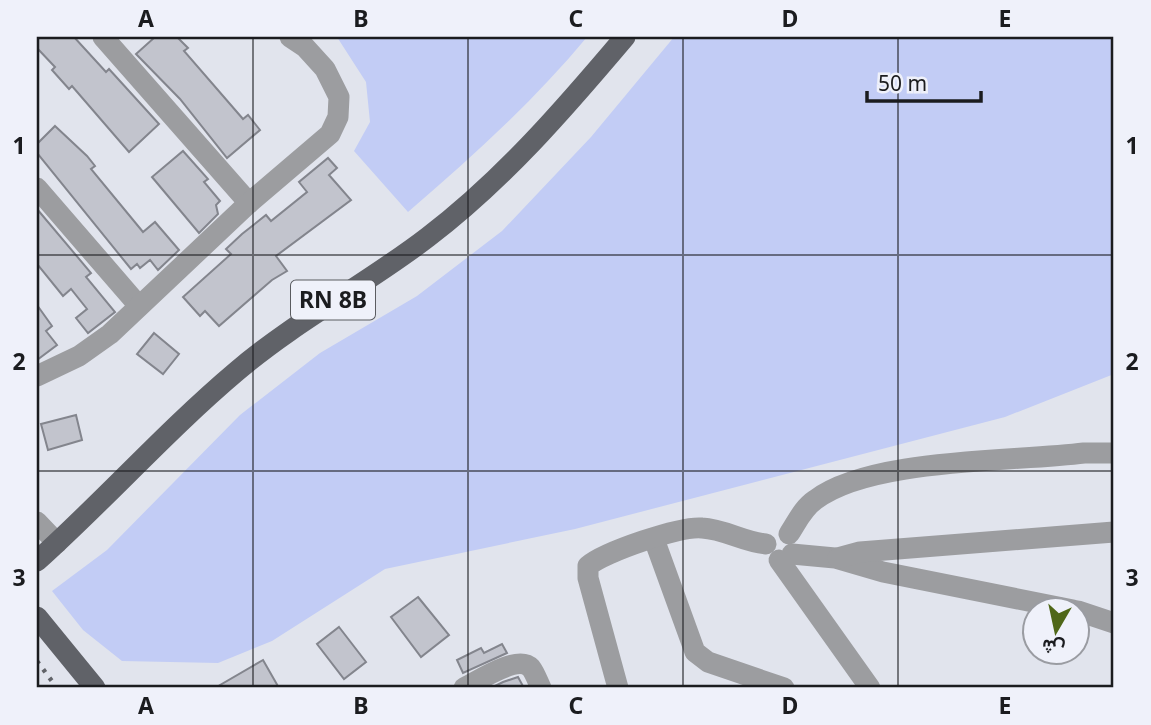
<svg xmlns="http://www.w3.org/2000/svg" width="1151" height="725" font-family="'Noto Sans',Vazirmatn,sans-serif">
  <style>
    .green { fill: #c2ccf5 }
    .building { fill: #c2c4cd; stroke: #83858d; stroke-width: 2 }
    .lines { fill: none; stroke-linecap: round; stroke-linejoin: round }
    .minor { stroke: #9c9da0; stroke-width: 21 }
    .major { stroke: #606268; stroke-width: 21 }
    .rail { stroke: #616368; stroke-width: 4.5; stroke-dasharray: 3.5 7; stroke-linecap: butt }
    .grid { fill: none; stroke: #1b1c1f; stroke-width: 2; stroke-opacity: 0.55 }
    .labels { text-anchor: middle; stroke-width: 5; stroke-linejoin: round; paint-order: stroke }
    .shield { fill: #eff1fa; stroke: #5b5c61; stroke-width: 2 }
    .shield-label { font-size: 23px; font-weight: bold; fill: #1b1c1f }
    .neatline { fill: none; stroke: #1b1c1f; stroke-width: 2.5 }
    .grid-label { font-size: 23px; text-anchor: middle; font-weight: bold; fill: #1b1c1f }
  </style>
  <rect width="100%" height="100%" fill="#e1e4ed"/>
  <g class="green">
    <path d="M337,37H587C533,102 472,157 408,212L354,151L370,122L366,82Z"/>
    <path d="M674,37H1114V374L1005,417L575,529L385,569L272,641L218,663L122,661L83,630L52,591L107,550L240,415L320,353L417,296L502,231L591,137Z"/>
  </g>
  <g class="building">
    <path d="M37,37H74L106,72L109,69L159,124L129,152L72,86L69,89L52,70L55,67L37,48Z"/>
    <path d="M155,37H177L188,48L184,51L243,119L248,115L260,130L227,158L180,99L136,54Z"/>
    <path d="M55,126L87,156L95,166L91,169L143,232L155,222L179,250L158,270L150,260L140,268L137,264L131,269L37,153V144Z"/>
    <path d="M183,151L208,179L204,182L220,201L216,205L218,214L199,233L152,177Z"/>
    <path d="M328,158L337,168L329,175L351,200L276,256L287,271L272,280L219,326L205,311L200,316L183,297L231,254L226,249L242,234L266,215L271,221L307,192L299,182Z"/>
    <path d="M37,209L91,273L86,277L115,312L88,333L76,318L87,309L71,289L63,296L37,264Z"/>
    <path d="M37,305L52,326L46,331L57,345L37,360Z"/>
    <path d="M154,333L179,354L163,374L137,354Z"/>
    <path d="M76,415L82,440L48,450L41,424Z"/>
    <path d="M418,597L449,635L421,657L391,617Z"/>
    <path d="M339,627L366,662L344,679L317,644Z"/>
    <path d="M502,644L507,653L463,673L457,660L481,648L484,653Z"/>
    <path d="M263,660L279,688H215Z"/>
    <path d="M518,677L524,688H491L503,682Z"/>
  </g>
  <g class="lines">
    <g class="minor">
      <path d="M103,37L249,203"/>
      <path d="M37,188L139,306"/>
      <path d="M37,376L79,356L110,334L249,203L330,134L338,117L339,97L325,69L305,47L290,37"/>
      <path d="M37,522L57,543"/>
      <path d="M789,534C797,522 803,508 815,500C870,458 1013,462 1084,453H1114"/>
      <path d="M654,539L695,652L708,662L784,688"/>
      <path d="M792,554L835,558L883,572L1073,610"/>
      <path d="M838,558L860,552L1114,532"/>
      <path d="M779,560L870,688"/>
      <path d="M1078,611L1114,623"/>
      <path d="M464,688C478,681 518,654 531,668C535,673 538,682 541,688"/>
      <path d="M618,688L588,578V566C604,552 680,526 702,528C724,529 744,542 766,544"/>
    </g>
    <g class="major">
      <path d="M37,561C105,500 167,430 237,371C297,320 367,284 428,237C503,180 565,108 625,37"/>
      <path d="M37,617L95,688"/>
    </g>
    <path class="rail" d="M37,661L57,688"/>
  </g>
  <path class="grid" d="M253,37V688M468,37V688M683,37V688M898,37V688M37,255H1114M37,471H1114"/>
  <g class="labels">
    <rect class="shield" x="291" y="280.5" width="84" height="39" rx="5"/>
    <g class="shield-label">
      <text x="333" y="308">RN 8B</text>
    </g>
  </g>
  <rect width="1151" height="725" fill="none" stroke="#eff1fa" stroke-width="77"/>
  <g transform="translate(1056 631) rotate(189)"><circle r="33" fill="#eff1fa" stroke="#9a9ca2" stroke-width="2"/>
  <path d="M0-5L12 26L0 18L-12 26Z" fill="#4f6718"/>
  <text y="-10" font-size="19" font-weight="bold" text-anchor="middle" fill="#1b1c1f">ش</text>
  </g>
  <path d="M867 91v10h114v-10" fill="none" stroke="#1b1c1f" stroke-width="3.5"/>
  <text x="878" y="91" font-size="21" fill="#1b1c1f" stroke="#eff1fa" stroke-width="5" paint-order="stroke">50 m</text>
  <rect x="38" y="38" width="1074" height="648" class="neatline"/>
  <g class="grid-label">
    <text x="146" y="27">A</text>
    <text x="361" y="27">B</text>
    <text x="576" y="27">C</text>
    <text x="790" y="27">D</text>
    <text x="1005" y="27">E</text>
    <text x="19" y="154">1</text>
    <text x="1132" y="154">1</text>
    <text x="19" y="370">2</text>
    <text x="1132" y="370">2</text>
    <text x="19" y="586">3</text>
    <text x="1132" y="586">3</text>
    <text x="146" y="714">A</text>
    <text x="361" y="714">B</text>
    <text x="576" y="714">C</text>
    <text x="790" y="714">D</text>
    <text x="1005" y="714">E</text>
  </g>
</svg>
